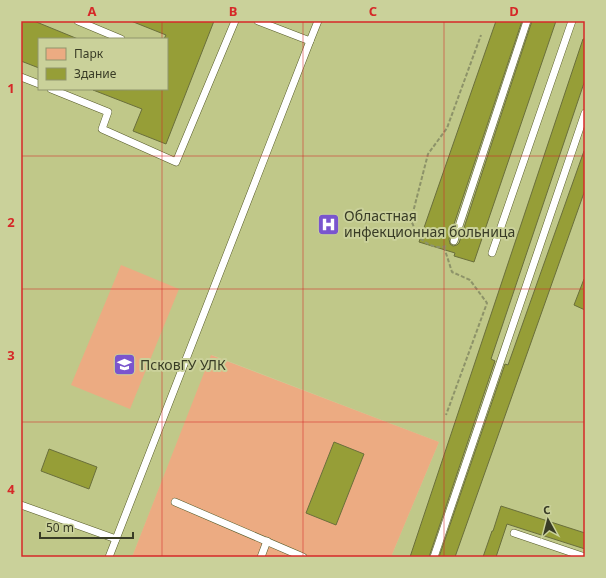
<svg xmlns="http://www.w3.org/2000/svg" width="606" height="578" font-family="'Noto Sans',sans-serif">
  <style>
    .built { fill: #c0c889; fill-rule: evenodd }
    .green { fill: #ecab82 }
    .building { fill: #969e37; stroke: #6a6f3b }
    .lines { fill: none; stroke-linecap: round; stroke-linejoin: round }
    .service-casing { stroke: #565b28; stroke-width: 8 }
    .path { stroke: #8d9369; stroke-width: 2; stroke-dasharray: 4 2; stroke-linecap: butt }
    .service { stroke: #fff; stroke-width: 7 }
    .grid { fill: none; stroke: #d62828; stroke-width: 1; stroke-opacity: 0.55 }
    .labels { text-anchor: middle; stroke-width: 4; stroke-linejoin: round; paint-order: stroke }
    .poi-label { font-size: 14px; fill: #393c26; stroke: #cad19a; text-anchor: start }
    .neatline { fill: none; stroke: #d62828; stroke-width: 1.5 }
    .grid-label { font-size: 13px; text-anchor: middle; font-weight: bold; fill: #d62828 }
  </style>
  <rect width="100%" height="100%" fill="#cad19a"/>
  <path class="built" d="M21,21H585V557H391L439,442L212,355L132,557H21ZM39,39H167V89H39Z"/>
  <g class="green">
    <path d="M121,265L179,289L130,409L71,385Z"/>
    <path d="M211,355L439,442L391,557H132Z"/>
  </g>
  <g class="building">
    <path d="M21,21H34L78,39H39V68L21,61Z"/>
    <path d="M131,21H214L166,144L133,131L142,109L93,90L167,89V39H164L166,35Z"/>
    <path d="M496,21H522L449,239L450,244L453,246L457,245L459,243L532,21H556L474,262L454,256L455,253L419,242Z"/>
    <path d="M583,39H585V80L491,359L495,361L429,557H410Z"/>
    <path d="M584,151H585V190L455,557H439L505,364L508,365Z"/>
    <path d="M584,279H585V310L574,305Z"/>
    <path d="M334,442L364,454L336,525L306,513Z"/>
    <path d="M49,449L97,467L89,489L41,471Z"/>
    <path d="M501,506L585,533V549L507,524L496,557H483L492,531H493Z"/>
  </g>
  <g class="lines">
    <defs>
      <g id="service">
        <path d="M78,21L121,39"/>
        <path d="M258,21L310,41L318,21"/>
        <path d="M21,77L39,84"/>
        <path d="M51,89L108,112L102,129L176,162L235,21"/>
        <path d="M454,241L527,21"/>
        <path d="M492,253L572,21"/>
        <path d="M175,502L303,557"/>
        <path d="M21,505L116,539"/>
        <path d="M514,533L585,557"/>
        <path d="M109,557L310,41"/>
        <path d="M261,557L267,541"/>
        <path d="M434,557L585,113"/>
      </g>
    </defs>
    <use href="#service" class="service-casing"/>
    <g class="path">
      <path d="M446,246C437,250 423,243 418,235C415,230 413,225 411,220L428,154L447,128L481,35"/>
      <path d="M444,247L452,272L470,280L487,303L446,415"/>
    </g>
    <use href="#service" class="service"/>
  </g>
  <path class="grid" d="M162,21V39M303,21V557M444,21V557M162,89V557M21,156H585M21,289H585M21,422H585"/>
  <defs>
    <symbol id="hospital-square" viewBox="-11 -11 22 22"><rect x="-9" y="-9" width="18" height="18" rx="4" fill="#7a55ce" stroke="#cad19a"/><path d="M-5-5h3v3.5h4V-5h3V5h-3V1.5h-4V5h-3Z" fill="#fff"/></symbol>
    <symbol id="university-square" viewBox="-11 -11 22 22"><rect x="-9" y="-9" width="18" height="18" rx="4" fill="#7a55ce" stroke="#cad19a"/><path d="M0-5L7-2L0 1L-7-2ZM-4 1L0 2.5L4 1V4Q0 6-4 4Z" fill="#fff"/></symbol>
  </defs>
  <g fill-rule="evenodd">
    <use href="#hospital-square" x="316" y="212" width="25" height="25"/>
    <use href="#university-square" x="112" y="352" width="25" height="25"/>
  </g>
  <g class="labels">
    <g class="poi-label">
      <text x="344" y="221">Областная<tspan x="344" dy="16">инфекционная больница</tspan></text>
      <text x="140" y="370">ПсковГУ УЛК</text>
    </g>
  </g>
  <rect width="606" height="578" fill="none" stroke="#cad19a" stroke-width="44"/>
  <rect x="38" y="38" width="130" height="52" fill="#cad19a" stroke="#90956c"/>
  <rect x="46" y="48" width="20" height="12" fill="#ecab82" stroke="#90956c"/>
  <text x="74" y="58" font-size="12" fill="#393c26">Парк</text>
  <rect x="46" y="68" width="20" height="12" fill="#969e37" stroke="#90956c"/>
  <text x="74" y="78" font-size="12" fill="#393c26">Здание</text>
  <g transform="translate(548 520) rotate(353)" stroke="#cad19a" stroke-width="3" paint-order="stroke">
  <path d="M0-3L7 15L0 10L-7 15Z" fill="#393c26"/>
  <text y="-6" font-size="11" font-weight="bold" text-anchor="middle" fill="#393c26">С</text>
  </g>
  <path d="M40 532v6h93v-6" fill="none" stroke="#393c26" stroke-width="2"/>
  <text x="46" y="532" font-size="12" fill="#393c26" stroke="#cad19a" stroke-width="3" paint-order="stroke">50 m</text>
  <rect x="22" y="22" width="562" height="534" class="neatline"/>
  <g class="grid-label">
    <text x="92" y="16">A</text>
    <text x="233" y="16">B</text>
    <text x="373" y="16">C</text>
    <text x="514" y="16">D</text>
    <text x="11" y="93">1</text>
    <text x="11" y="227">2</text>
    <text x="11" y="360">3</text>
    <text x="11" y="494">4</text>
  </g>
</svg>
